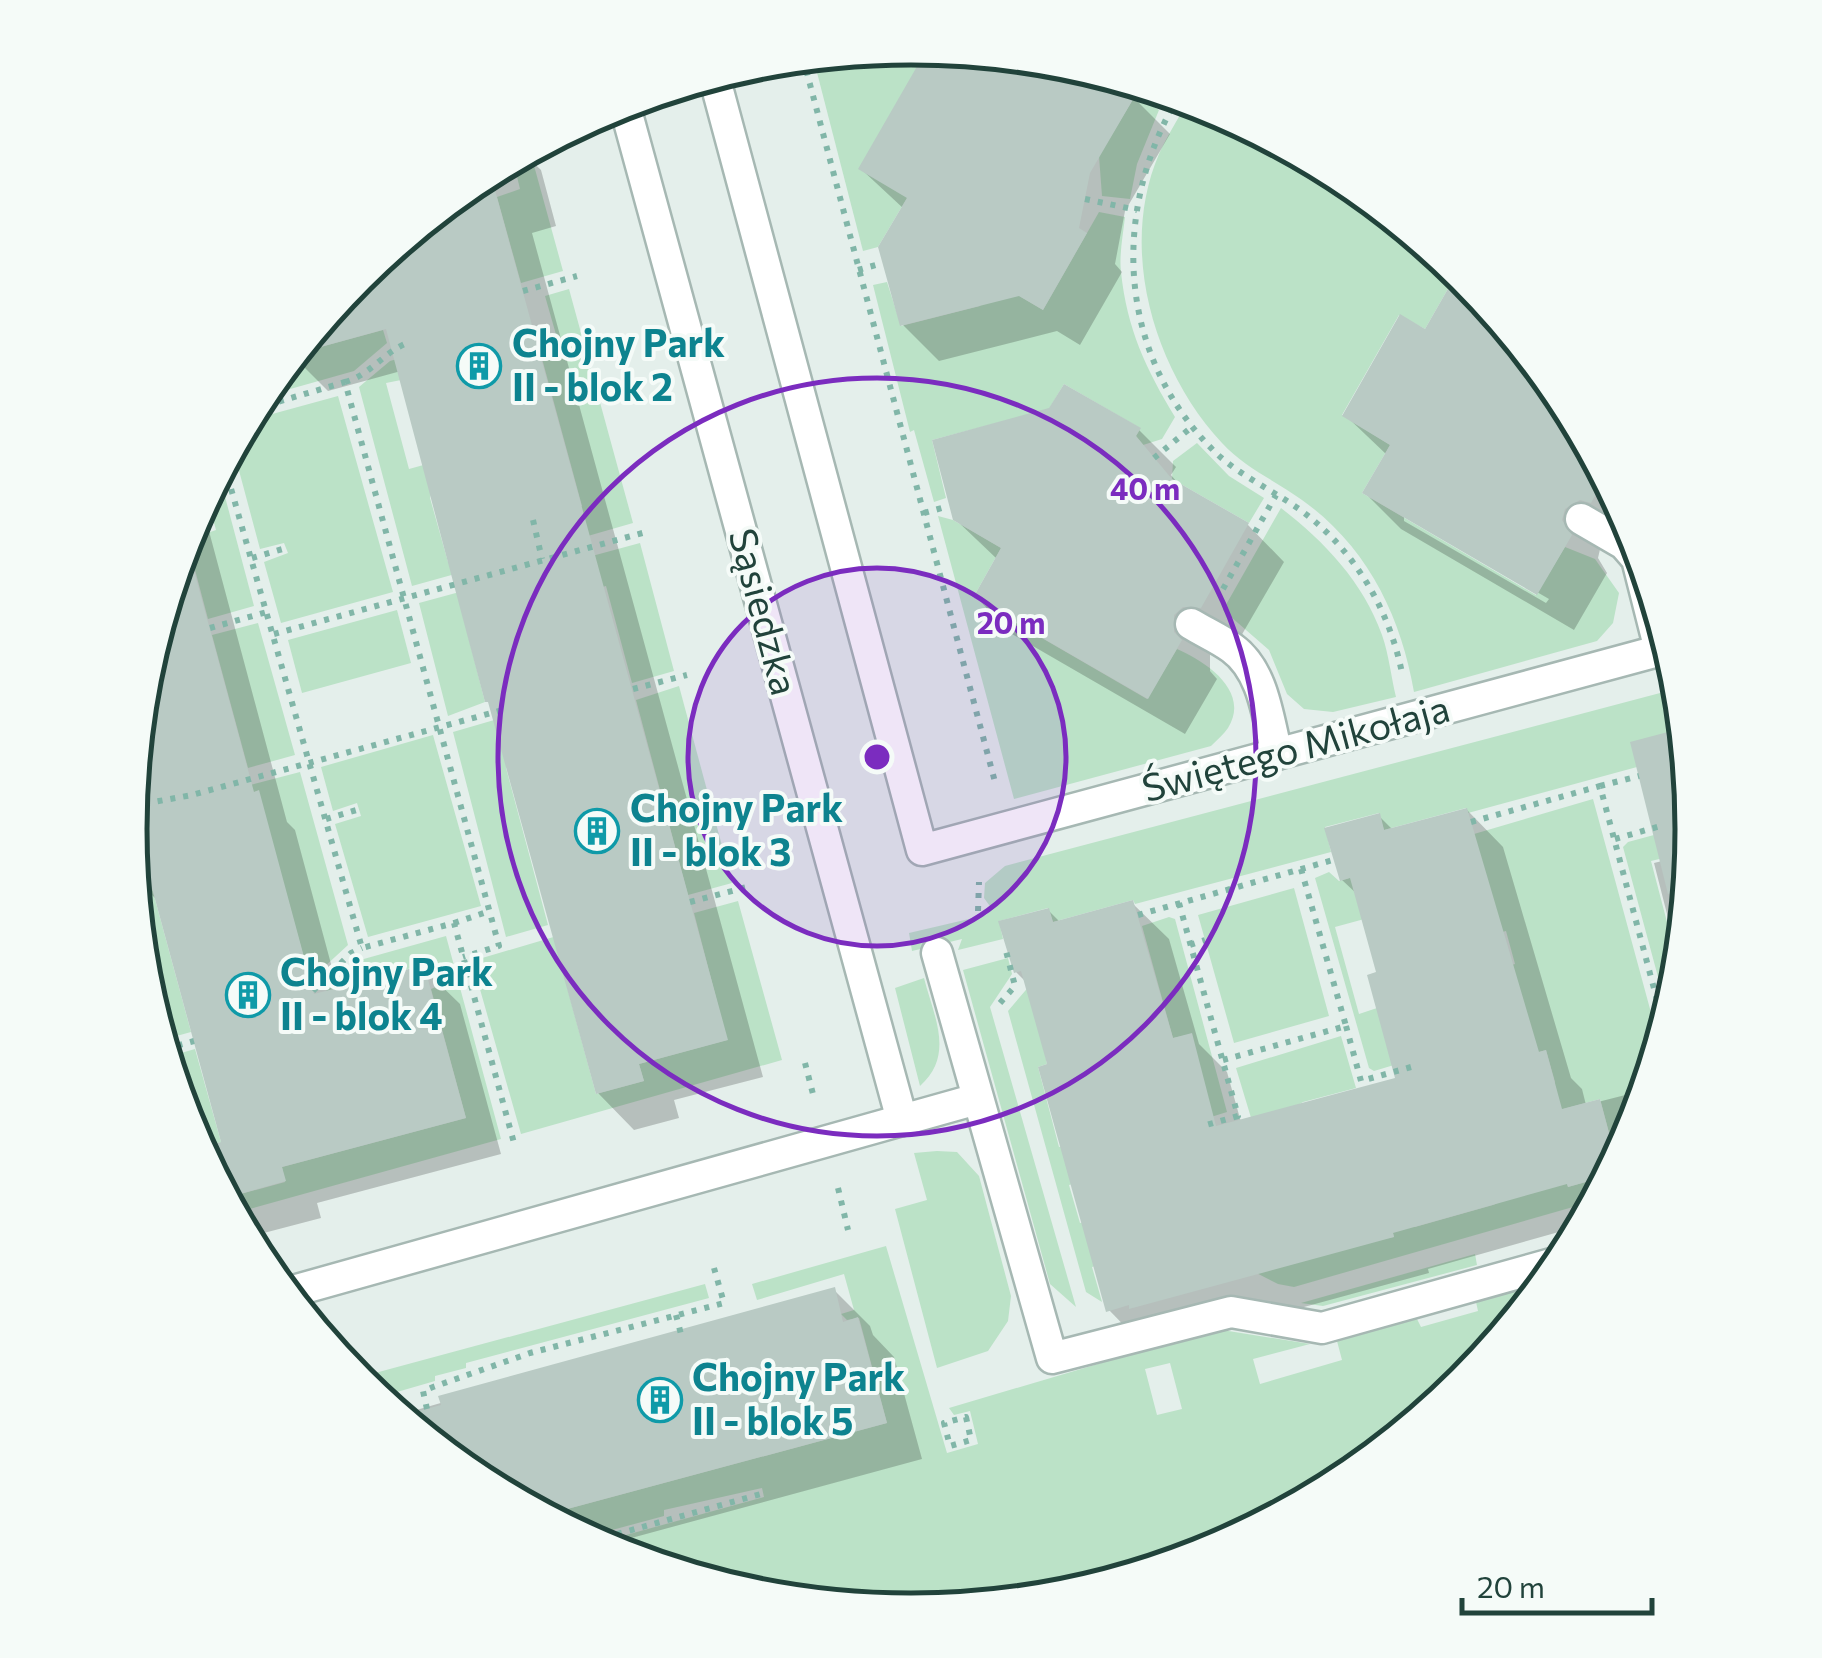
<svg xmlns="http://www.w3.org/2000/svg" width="1822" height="1658" font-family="Commissioner,sans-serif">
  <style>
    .green { fill: #bbe2c7; fill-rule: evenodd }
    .shadow { fill: #0003; fill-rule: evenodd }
    .building { fill: #b9cac4 }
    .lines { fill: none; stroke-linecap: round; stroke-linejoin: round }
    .service-casing { stroke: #a6b8b3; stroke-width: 35 }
    .path { stroke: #81b6a8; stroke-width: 6; stroke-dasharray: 5 8; stroke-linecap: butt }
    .service { stroke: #fff; stroke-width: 30 }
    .ring { fill: none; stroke: #7b2cbf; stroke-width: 5 }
    .labels { text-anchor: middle; stroke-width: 8; stroke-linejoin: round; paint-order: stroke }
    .culture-label { font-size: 38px; font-weight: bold; fill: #0d838f; stroke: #f5fbf8; text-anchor: start }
    .street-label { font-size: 38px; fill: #21433b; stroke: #f5fbf8 }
    .rim { fill: none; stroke: #21433b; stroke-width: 5 }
    .centre { fill: #7b2cbf; stroke: #f5fbf8; stroke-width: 5 }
    .ring-label { font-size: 30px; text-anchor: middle; font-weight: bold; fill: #7b2cbf; stroke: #f5fbf8; stroke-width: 8; stroke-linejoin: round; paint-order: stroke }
  </style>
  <rect width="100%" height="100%" fill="#e4efeb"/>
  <g class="green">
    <path d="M912,48L927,49L907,198L878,247L863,251L813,57Z"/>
    <path d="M1135,96L1159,110L1137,164L1130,199L1102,196L1099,156Z"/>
    <path d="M1188,100L1211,107L1269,139L1268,143L1368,202L1370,200L1464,277L1478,294L1453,280L1425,329L1399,315L1342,415L1390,445L1362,493L1536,595L1565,547L1595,559L1619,593L1613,623L1597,641L1414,692C1401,616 1367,546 1302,500C1276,481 1245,468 1222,443C1154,370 1118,249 1159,154C1167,136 1179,118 1188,100Z"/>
    <path d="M530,151L563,271L521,283L497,197L520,189L513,160Z"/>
    <path d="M1099,212L1125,217C1123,235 1119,255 1121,272C1127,329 1146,369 1175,417L1162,439L1143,445L1136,436L1140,428L1064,384L1035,432L1012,419L932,440L946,498L934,502L914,430L910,432L873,285L887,282L901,326L980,306L994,281L1043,310Z"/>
    <path d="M569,289L633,523L546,548L539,519L582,506L538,344L557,338L545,296Z"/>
    <path d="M383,330L387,343L354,371L276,393L273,381L295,354Z"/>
    <path d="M411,355L401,380L386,383L409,469L438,461L430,498L448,562L531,553L412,586L359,387L390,361Z"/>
    <path d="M338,396L393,592L281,623L264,562L288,553L284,543L260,549L233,448L247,421Z"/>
    <path d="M1197,443L1229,476L1264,498L1249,523L1172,479L1173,461Z"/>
    <path d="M219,474L254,606L208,619L187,540L216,530L207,496Z"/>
    <path d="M1281,508C1325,542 1363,582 1382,635C1389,655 1391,677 1396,697L1333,712L1304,709L1287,694L1269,650L1223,610Z"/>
    <path d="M938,516L953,520L1001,548L973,598L1147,699L1177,649C1205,661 1251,691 1228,728C1224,734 1217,740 1211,746L1014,799Z"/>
    <path d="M640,543L674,671L632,683L606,586L507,613L461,608L485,702L448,716L419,603Z"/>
    <path d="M397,610L411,663L302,693L288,640Z"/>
    <path d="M258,623L295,755L248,768L212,635Z"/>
    <path d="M679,686L732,883L688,895L636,700Z"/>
    <path d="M1679,688L1684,738L1637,767L1468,813L1466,808L1384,830L1379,813L1325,827L1331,852L1135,904L1133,900L1053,922L1048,908L999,921L1003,939L958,950L962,939L912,951L909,933L986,915L992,909L984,898L985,883L1005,866Z"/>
    <path d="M508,716L506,768L548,925L506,937L453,732Z"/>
    <path d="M433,735L481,906L368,937L335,824L361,816L357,803L333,811L321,767Z"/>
    <path d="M300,772L348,945L310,980L258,791L235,797L231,790Z"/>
    <path d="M1593,799L1659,1042L1633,1129L1616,1159L1600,1099L1545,1114L1555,1082L1546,1050L1491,1065L1502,968L1515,964L1506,931L1491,935L1474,834Z"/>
    <path d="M1665,832L1672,856L1651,861L1679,968L1668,1014L1623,847L1628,842Z"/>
    <path d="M1329,872L1339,881L1356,876L1368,918L1335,927L1359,1014L1377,1008L1394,1065L1374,1071L1369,1068L1315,878Z"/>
    <path d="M149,877L191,1032L162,1040L144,981L135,880Z"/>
    <path d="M1294,888L1329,1016L1234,1043L1198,915Z"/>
    <path d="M738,901L782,1060L521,1134L472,961L567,933V987L596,1094L644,1081L639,1064L727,1040L694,913Z"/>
    <path d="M1169,917L1175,919L1227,1112L1198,1121L1192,1034L1173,1038L1142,926Z"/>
    <path d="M446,936L501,1139L235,1213L226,1198L285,1182L282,1167L466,1118L431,989L441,985L434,962L377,977L380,994L316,1002L353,962Z"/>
    <path d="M1008,958L1012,974L990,1007L1076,1307L1050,1284L963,970Z"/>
    <path d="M924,978C934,1017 955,1055 920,1086L895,988Z"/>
    <path d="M1031,984L1047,1064L1038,1067L1059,1147L1075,1143L1128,1169L1069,1185L1080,1223L1097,1219L1109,1262L1092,1267L1102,1302L1086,1292L1008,1011Z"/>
    <path d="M1341,1036L1356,1088L1303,1102L1255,1131L1236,1068Z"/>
    <path d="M195,1049L221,1142L207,1147L215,1177L189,1128L167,1057Z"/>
    <path d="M937,1151L957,1152L979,1176L1011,1296L1008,1321L988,1351L937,1368L895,1209L927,1200L914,1153Z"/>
    <path d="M1564,1173L1568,1187L1607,1176L1594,1201L1294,1287L1278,1284L1237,1263L1394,1237L1390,1221L1415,1227L1493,1205Z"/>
    <path d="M886,1246L947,1453L978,1444L970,1411L954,1415L949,1408L1216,1329L1310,1344L1253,1359L1260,1384L1342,1360L1337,1341L1417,1319L1421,1327L1478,1311L1476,1302L1544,1283L1463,1382L1345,1479L1210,1551L1063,1596L910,1610L758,1595L611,1551L597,1543L764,1497L762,1488L664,1510V1516L586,1537L545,1515L887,1423L859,1318L847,1320L841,1314L854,1310L844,1274L757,1300L752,1284ZM1170,1363L1182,1409L1157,1415L1145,1369Z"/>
    <path d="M1475,1254L1477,1265L1323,1306L1301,1303Z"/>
    <path d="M705,1284L709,1298L466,1363V1368L435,1376V1381L397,1392L398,1399L384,1402L375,1373Z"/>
  </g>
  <g class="shadow">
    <path d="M930,49L1064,63L1083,68L1134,98L1170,134L1125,211L1115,264L1122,272L1080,345L1057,331L939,361L903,325L904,209L861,169Z"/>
    <path d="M1272,140L1346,180L1409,231L1406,237L1307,178Z"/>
    <path d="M524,154L541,170L556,226L532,233L763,1077L674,1100L679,1118L634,1130L598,1093L401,371L328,391L293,356L359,276L477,179Z"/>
    <path d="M1454,283L1483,300L1561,395L1633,529L1627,538L1601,545L1598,558L1607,573L1574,630L1401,529L1365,493L1387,455L1345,415L1426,333ZM1404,515L1549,599L1546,603L1404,521Z"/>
    <path d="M1139,430L1176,467L1171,475L1182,488L1248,525L1284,562L1237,643H1220L1210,652V671L1217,679L1185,734L1012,634L976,597L997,559L955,519Z"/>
    <path d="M202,505L287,822L295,830L338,990L423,968L460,1004L501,1154L317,1203L321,1218L260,1234L230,1204L220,1187L224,1144L159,902L137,880L130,828L145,676L189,529Z"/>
    <path d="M1683,734L1692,830L1679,961L1654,863L1666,860Z"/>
    <path d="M1467,810L1503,847L1571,1078L1582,1089L1586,1105L1645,1090L1633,1129L1580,1226L1428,1269L1429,1273L1168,1344L1165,1341L1145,1347L1109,1310L1050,1066L1026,982L1016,972L1048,910L1061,923L1132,903L1169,939L1199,1044L1227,1072L1241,1122L1398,1079L1379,974L1358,895L1342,880L1379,816L1393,830Z"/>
    <path d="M834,1290L870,1326L873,1335L894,1357L922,1459L602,1546L476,1478L399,1415Z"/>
  </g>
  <g class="building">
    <path d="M927,49L1064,63L1094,72L1135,96L1090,173L1079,228L1087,233L1043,310L1019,296L900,326L878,247L907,198L858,169Z"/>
    <path d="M490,172L728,1040L639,1064L644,1081L596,1094L488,702H485L386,329L295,354L359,276L477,179Z"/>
    <path d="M1453,280L1478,294L1561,395L1605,478L1591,503L1580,500L1565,509L1562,520L1572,535L1537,595L1362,493L1390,445L1342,416L1400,314L1425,329Z"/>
    <path d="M1064,384L1141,428L1136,436L1172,479L1249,523L1201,608L1183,607L1174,615V632L1182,640L1148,699L973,598L1001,548L953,520L932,440L1049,408Z"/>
    <path d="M186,541L254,792L259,790L314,994L424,965L466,1118L282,1167L286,1181L226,1198L215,1177L207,1146L221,1142L149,877L135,881L130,828L145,676Z"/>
    <path d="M1683,728L1692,830L1686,890L1668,894L1630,742Z"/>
    <path d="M1467,808L1539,1052L1546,1050L1562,1109L1600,1099L1616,1159L1607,1176L1568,1187L1567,1184L1393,1233L1394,1237L1129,1309V1305L1106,1312L1038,1067L1047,1064L1021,971L1014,973L998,921L1049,908L1053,922L1133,900L1173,1038L1192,1033L1216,1126L1395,1078L1367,975L1376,972L1350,878L1340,881L1324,828L1380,813L1384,830Z"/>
    <path d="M835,1287L843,1322L858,1317L887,1423L545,1515L476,1478L400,1416L441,1405L438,1396Z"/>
  </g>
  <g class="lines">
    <defs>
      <g id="service">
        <path d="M714,76L922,850L1669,648"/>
        <path d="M624,103L902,1120"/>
        <path d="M1581,519L1624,544L1637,559L1660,650"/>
        <path d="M1191,624C1204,632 1220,639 1232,648C1264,671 1268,719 1277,754"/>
        <path d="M937,953L1052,1358L1231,1312L1322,1328L1562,1261"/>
        <path d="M286,1293L977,1099"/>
      </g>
    </defs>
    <use href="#service" class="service-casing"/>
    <g class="path">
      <path d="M803,58L995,782"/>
      <path d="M1142,86L1174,105"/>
      <path d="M1178,97C1110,213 1117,357 1217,454C1241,476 1272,490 1299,509C1353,548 1389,608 1402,673"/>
      <path d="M1085,199L1137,210"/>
      <path d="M858,270L883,263"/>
      <path d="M523,291L577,276"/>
      <path d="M345,382C369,376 384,352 407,343"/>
      <path d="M264,391L268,404"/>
      <path d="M254,409L345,382L499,946L463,957"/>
      <path d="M1154,458L1193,426"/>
      <path d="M224,464L362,948L454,923L514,1143"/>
      <path d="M924,513L949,506"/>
      <path d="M533,520L542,559"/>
      <path d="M252,558L286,548"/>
      <path d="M1223,589L1276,495"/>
      <path d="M210,628L267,612"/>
      <path d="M274,634L646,532"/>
      <path d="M633,689L687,675"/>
      <path d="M1600,786L1639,776"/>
      <path d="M132,806L192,795L506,709"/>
      <path d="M326,819L360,809"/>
      <path d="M1471,822L1600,786L1664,1026"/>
      <path d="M1615,839L1664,825"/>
      <path d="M690,902L747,887"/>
      <path d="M1179,903L1238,1116L1206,1125"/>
      <path d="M978,911L979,882"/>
      <path d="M1138,915L1333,860"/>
      <path d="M454,923L490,911"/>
      <path d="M1190,945L1205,940"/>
      <path d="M313,991L351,953L362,948"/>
      <path d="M1000,1003L1015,986L1006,951"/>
      <path d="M1346,1026L1361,1081L1411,1067"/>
      <path d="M165,1049L194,1041"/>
      <path d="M1223,1060L1346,1026L1301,869"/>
      <path d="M805,1063L814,1098"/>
      <path d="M838,1188L848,1230"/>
      <path d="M676,1315L682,1338"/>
      <path d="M359,1368L364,1386"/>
      <path d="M427,1409L423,1391L433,1387L530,1353L724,1303L714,1268"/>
      <path d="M966,1417L971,1440L950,1446L944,1423Z"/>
      <path d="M592,1541L761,1494"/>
    </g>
    <use href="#service" class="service"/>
  </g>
  <circle cx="877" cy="757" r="189" fill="#7b2cbf" fill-opacity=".12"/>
  <g class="ring">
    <circle cx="877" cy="757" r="189"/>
    <circle cx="877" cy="757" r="379"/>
  </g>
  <defs>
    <symbol id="building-ring" viewBox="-11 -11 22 22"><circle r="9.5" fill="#f5fbf8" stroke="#0f9aa8" stroke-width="1.5"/><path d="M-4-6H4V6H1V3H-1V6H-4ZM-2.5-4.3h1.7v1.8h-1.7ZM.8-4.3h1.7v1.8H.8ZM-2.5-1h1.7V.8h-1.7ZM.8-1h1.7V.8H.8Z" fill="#0f9aa8"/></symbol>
  </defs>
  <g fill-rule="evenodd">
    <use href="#building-ring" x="454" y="341" width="50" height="50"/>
    <use href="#building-ring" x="572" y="806" width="50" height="50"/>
    <use href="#building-ring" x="223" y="970" width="50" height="50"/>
    <use href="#building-ring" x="635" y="1375" width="50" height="50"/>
  </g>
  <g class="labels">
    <g class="culture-label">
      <text x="512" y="357">Chojny Park<tspan x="512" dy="44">II - blok 2</tspan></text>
      <text x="630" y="822">Chojny Park<tspan x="630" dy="44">II - blok 3</tspan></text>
      <text x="280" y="986">Chojny Park<tspan x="280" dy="44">II - blok 4</tspan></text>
      <text x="692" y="1391">Chojny Park<tspan x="692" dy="44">II - blok 5</tspan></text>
    </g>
    <g class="street-label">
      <text transform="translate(763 612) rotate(75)" y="13">Sąsiedzka</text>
      <text transform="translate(1296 749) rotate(-15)" y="13">Świętego Mikołaja</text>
    </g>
  </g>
  <path d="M0 0H1822V1658H0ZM147 829a764 764 0 1 1 1528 0a764 764 0 1 1-1528 0Z" fill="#f5fbf8" fill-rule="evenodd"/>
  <path class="rim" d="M147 829a764 764 0 1 1 1528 0a764 764 0 1 1-1528 0Z"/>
  <circle cx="877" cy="757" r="15" class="centre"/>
  <g class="ring-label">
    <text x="1145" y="500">40 m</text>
    <text x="1011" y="634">20 m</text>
  </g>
  <path d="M1462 1598v15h190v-15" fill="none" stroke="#21433b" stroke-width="5"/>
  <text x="1477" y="1598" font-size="30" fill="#21433b" stroke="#f5fbf8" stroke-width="8" paint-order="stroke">20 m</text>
</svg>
